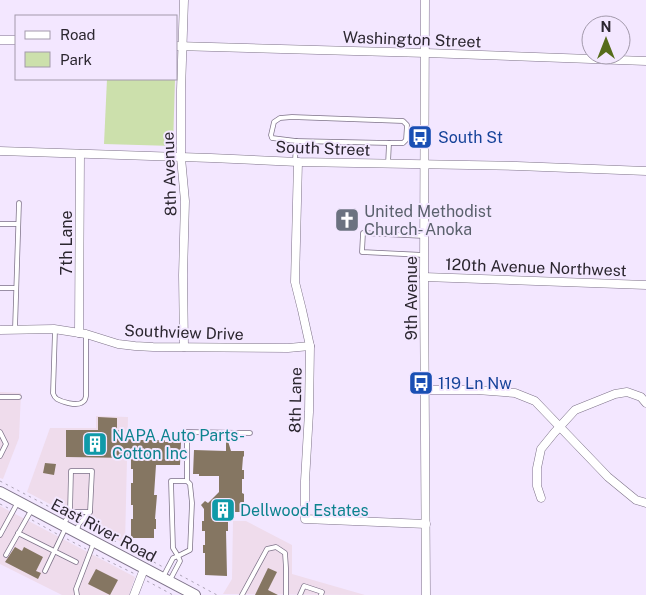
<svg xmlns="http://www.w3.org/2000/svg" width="646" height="595" font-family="'Public Sans',sans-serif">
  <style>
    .commercial { fill: #efdcec }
    .green { fill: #cce0ac }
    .building { fill: #857662 }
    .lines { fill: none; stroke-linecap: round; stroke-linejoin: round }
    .lane-casing { stroke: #7e7389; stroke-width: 5.5 }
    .street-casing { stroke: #7e7389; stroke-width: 9 }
    .secondary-casing { stroke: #7e7389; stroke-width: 12 }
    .path { stroke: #aca3b6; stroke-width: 1; stroke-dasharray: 2.5 4; stroke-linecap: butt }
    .lane { stroke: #fff; stroke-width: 4 }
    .street { stroke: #fff; stroke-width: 8 }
    .secondary { stroke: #fff; stroke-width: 10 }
    .labels { text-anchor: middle; stroke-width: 4; stroke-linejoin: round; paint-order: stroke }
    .street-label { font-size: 16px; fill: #2b262f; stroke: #f3e7ff }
    .transit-label { font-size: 16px; fill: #164399; stroke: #f3e7ff; text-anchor: start }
    .worship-label { font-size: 16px; fill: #5b616d; stroke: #f3e7ff; text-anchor: start }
    .culture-label { font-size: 16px; fill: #0d838f; stroke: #f3e7ff; text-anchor: start }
  </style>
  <rect width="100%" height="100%" fill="#f3e7ff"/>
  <g class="commercial">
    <path d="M0,392L21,393L19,438L3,479L0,478Z"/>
    <path d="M96,416L128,417L125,544L27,492L50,428H96Z"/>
    <path d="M0,506L135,577L129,595H62L0,564Z"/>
    <path d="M233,521H246L292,545V574L365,595L223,594L232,579Z"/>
  </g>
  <path class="green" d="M107,79H175L173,146L104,144Z"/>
  <g class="building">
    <path d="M98,417L117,418V430L124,431V438H138V440H165V442H181L180,465H156L154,495H157L155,519H156V529H154V538H131V519H133V505H131V483H133V469H131V458L66,457V430H98Z"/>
    <path d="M226,438H227L231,451H244V456L243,457L242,470H244V479H242V493L244,494V503H242V512H231L228,516V531H226L227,576L205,575V553H203V545H205V531H202V521H204V509L201,505L205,501L208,503L219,492V476H199V474H193L194,450L226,451Z"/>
    <path d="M45,463L56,464L54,475L43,473Z"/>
    <path d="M15,547L22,551L24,547L43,557L36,571L41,573L38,579L5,562Z"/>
    <path d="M268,568L277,572L268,590L278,595H255Z"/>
    <path d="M96,569L118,580L110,595L88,584Z"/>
  </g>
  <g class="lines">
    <defs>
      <g id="lane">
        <path d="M296,141L389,143"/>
        <path d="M295,162L296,141L272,138L271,135L274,122L280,118L292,117L403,121L407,125L406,140L403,143H389L388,164"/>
        <path d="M0,224H18"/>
        <path d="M424,236L363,233L362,252L424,255"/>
        <path d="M0,288H16"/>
        <path d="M15,329L19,203"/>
        <path d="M55,330L53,393C54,396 54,397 57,399C62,402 76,406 81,403C85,401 85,400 86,396V334"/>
        <path d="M0,397H19"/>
        <path d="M0,432L6,444L0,456"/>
        <path d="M187,481L190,484L192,503L190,550L178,556L173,548L171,481H187V432L250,433"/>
        <path d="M70,512H90"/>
        <path d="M64,524L70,512L71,471H92L90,512L79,524L76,532"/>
        <path d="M18,533L76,562"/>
        <path d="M0,535L18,502"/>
        <path d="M6,555L32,509"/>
        <path d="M45,571L66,527"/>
        <path d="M163,577L173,558L178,556L180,561L170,580"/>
        <path d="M77,595L76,589L94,542"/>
        <path d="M242,595L267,549L276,547L285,553L286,568V595"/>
        <path d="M300,595L304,586L322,592L321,595"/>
      </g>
      <g id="street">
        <path d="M425,0L424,277L426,595"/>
        <path d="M0,40H16"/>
        <path d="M176,46L426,53L646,61"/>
        <path d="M0,151L211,158L298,162L517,166L646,171"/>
        <path d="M298,162L295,282L302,310L310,346L309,412L305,481V519L426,524"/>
        <path d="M424,277L646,285"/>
        <path d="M0,330L54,329L86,334L118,344L135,346L153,347L288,348L310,346"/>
        <path d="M79,333L80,154"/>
        <path d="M184,347L183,275L185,201L181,158V90L184,0"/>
        <path d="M425,390H477L515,393L535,401L608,477L636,500L646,503"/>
        <path d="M541,498L537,486V468L541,449L554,433L575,410L615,394L627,392L641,397L646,403"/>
        <path d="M134,595L144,569"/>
      </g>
      <path id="secondary" d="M0,492L195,595"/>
    </defs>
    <use href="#lane" class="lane-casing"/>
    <use href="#street" class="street-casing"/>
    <use href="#secondary" class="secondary-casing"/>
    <g class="path">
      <path d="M0,481L63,514"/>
      <path d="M0,504L8,508"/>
      <path d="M32,520L57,534"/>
      <path d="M85,525L163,567"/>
      <path d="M67,539L86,549"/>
      <path d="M96,555L135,574"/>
      <path d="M180,575L217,595"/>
      <path d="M147,581L173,595"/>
    </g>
    <use href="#lane" class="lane"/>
    <use href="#street" class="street"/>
    <use href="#secondary" class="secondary"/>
  </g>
  <defs>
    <symbol id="bus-square" viewBox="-11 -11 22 22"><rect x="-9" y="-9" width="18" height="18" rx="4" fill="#1a4fb4" stroke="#f3e7ff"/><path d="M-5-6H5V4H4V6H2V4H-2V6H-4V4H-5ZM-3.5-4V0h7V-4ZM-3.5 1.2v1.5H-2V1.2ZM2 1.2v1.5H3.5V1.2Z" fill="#fff"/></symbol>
    <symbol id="church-square" viewBox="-11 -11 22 22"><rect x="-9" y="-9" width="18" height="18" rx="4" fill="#6b7280" stroke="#f3e7ff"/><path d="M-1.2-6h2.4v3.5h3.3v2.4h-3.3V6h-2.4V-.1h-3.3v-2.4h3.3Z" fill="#fff"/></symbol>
    <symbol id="building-square" viewBox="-11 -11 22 22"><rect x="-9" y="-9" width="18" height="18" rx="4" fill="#0f9aa8" stroke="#f3e7ff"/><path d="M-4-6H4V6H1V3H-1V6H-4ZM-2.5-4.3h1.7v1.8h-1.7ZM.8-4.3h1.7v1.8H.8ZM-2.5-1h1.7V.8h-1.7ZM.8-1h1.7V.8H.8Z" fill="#fff"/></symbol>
  </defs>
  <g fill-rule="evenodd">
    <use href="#bus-square" x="406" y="123" width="28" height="28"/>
    <use href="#church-square" x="333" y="206" width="28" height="28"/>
    <use href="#bus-square" x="407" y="369" width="28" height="28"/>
    <use href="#building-square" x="81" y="430" width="28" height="28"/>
    <use href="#building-square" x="209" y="496" width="28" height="28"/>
  </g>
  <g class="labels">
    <g class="street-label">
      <text transform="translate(412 39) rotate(2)" y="6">Washington Street</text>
      <text transform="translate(323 148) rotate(2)" y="6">South Street</text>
      <text transform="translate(169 174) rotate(-92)" y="6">8th Avenue</text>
      <text transform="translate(66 243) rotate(-90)" y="6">7th Lane</text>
      <text transform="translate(536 267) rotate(2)" y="6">120th Avenue Northwest</text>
      <text transform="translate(411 298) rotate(-90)" y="6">9th Avenue</text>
      <text transform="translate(184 332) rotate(2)" y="6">Southview Drive</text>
      <text transform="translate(295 400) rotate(-89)" y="6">8th Lane</text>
      <text transform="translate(104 530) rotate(28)" y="6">East River Road</text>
    </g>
    <g class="transit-label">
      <text x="438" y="143">South St</text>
      <text x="438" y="389">119 Ln Nw</text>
    </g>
    <g class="worship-label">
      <text x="364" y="217">United Methodist<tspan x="364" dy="18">Church- Anoka</tspan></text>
    </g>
    <g class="culture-label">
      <text x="112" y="441">NAPA Auto Parts-<tspan x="112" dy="18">Cotton Inc</tspan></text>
      <text x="240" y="516">Dellwood Estates</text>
    </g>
  </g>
  <rect x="15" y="15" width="162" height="65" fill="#f3e7ff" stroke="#a39aac"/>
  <rect x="25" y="31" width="25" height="8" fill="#ffffff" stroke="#a39aac"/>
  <text x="60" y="40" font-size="15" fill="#2b262f">Road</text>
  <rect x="25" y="52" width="25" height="15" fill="#cce0ac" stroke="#a39aac"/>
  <text x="60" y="65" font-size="15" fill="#2b262f">Park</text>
  <g transform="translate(606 40)"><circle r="24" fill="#f3e7ff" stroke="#a39aac"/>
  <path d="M0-4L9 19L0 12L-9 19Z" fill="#566c1b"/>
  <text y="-8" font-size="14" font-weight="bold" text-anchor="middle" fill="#2b262f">N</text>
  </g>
</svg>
